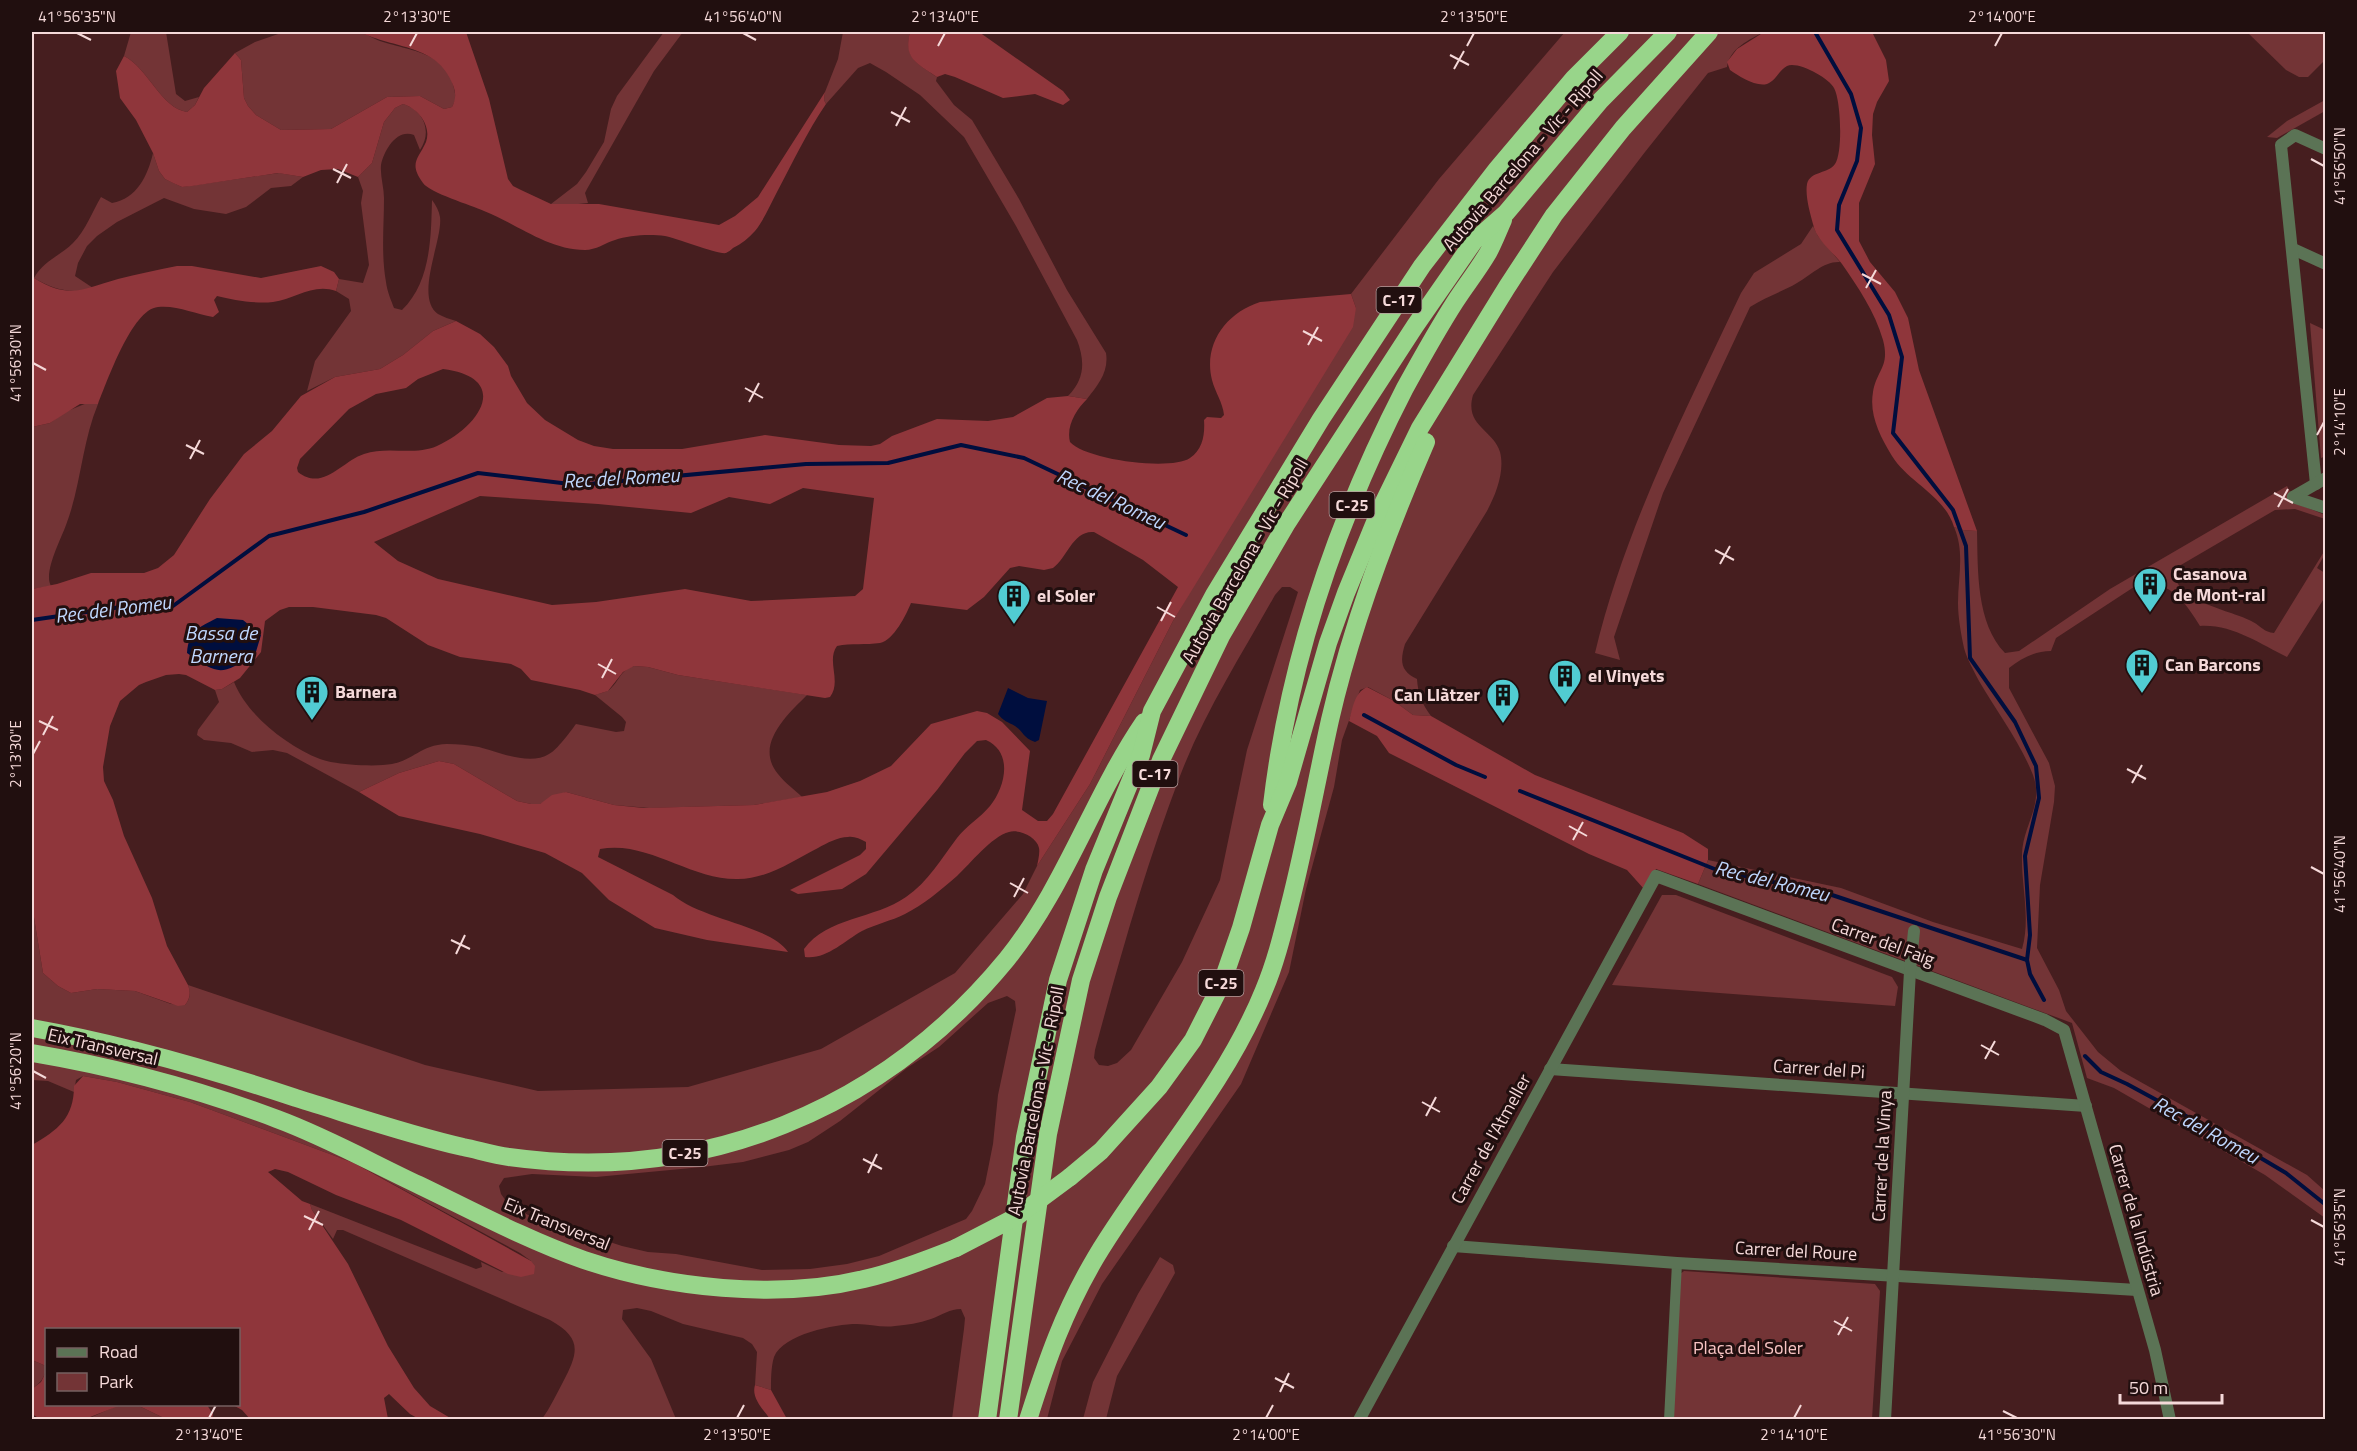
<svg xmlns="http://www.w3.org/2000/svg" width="2357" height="1451" font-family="'Titillium Web',sans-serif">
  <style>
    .green { fill: #733436; fill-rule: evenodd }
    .forest { fill: #8f363b; fill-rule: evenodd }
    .water { fill: #000e3e }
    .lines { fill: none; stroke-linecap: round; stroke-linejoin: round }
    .stream { stroke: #000e3e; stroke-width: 4 }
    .pedestrian { stroke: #5b7355; stroke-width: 10 }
    .minor { stroke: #5b7355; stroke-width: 12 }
    .motorway { stroke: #98d58a; stroke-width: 18 }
    .motorway-bridge { stroke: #98d58a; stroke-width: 18 }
    .ticks { fill: none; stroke: #f5d9d9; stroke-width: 2 }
    .labels { text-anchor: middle; stroke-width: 6; stroke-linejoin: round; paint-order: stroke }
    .shield { fill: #210f0f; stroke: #b59c9c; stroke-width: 1.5 }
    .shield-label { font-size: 16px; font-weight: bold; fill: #f5d9d9 }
    .street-label { font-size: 18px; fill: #f5d9d9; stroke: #210f0f }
    .poi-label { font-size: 18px; font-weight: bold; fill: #f5d9d9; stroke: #210f0f; text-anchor: start }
    .park-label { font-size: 18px; fill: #f9c5c4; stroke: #210f0f }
    .water-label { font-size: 20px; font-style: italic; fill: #bfd7fe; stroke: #210f0f }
    .neatline { fill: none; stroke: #f5d9d9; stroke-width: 2 }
    .ticks-label { font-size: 15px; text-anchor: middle; fill: #f5d9d9 }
  </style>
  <rect width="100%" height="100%" fill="#461e1f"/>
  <g class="green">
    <path d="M131,32H166L176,94L185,101L199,97L195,105L187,112C161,108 148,68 124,56Z"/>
    <path d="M284,32C308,32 334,28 358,32C366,33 375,40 383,42C419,53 451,53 456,99L452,107L444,109L420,96L387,97L331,129L281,130L256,115L248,106L244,98L241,60L235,53L255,42Z"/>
    <path d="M664,32H683L654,71L587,189L585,193L588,203L569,205L551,204L577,184L586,172L604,142L611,109L617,96Z"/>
    <path d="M843,32H910C904,59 917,63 937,77L936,81L954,105L972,120L1019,199L1067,290L1106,353C1109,372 1098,385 1087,399L1068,396C1085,379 1085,361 1077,340L1016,226L964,137L920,95L886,72L870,63L858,68L826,104L824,100L825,92L838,59Z"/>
    <path d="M1565,32H1764C1750,39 1729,49 1727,67L1708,73L1645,152L1553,272L1473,395C1464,426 1494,430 1500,452C1505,471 1496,494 1487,511L1405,644C1400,661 1400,671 1417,679C1418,694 1422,704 1431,716L1413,715L1394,701L1368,687L1360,690L1342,740L1334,787L1306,889L1289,972L1241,1084L1102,1284L1062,1361L1047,1419H952L964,1329L965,1318L961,1309C950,1309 942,1315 931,1319C919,1323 907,1325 895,1326C882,1328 870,1324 857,1324C835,1324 783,1334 774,1357C771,1367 771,1379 771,1390L755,1385L757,1352L752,1344L743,1338L683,1324L651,1311L637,1308L623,1310L622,1319L651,1359L676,1419H542C550,1408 556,1395 563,1382C579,1352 582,1338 550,1320L343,1230H337L333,1239L312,1210L310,1204L476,1269L482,1267L481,1262L502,1272L531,1261L520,1253L354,1163L190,1102L117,1082L83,1076L76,1080L74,1092L48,1081L32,1080V905L43,973L58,986L71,993L97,989L135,991L171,1004L185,1005C190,999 191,994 188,985L425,1065L538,1091L688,1087L821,1049L955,973L1023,894L1037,866L1090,784L1173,621L1356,308L1351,294L1439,179ZM1282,587H1290L1298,592L1247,750L1220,880L1182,962L1131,1050L1117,1063L1108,1066L1099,1065L1094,1058L1095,1050C1120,957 1146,865 1180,776C1204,713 1242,654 1275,595ZM1007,996L1015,1001L1016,1010L998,1095L993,1144L985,1184L972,1211L966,1219L879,1256L847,1264L810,1269L762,1270L676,1254L648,1252L622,1246L528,1215L506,1201L501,1194L499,1186L504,1178L532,1174L596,1177L702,1167L743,1162L789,1150L808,1142L840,1121L907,1068L939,1047L988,1003Z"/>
    <path d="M2247,32H2325V60L2308,77H2299L2286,70Z"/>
    <path d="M2325,100V111L2277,138L2267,137L2287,121Z"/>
    <path d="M403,104C423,110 433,131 420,150L414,135C397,128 384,150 381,165C380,176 384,187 384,198C384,226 381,254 386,282C387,291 391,300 394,308L402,310C431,282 431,237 432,200C436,205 439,211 440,217C443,240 414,297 438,314C443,317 450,319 456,321L433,331L403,355L380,369L335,377L307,391L315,361L351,311L349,299L336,291L339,279L363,283L369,265L361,203L363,191L358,177L372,163L384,122L395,108Z"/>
    <path d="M153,153L159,171L165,179L182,187L279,173L303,177L291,186L271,188L246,207L226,214L194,209L164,198L117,222L97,236L87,246L78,263L75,276L93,288C73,295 52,289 34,278C43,261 60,256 73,243C86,230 92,212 101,197L112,203C137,199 148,175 153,153Z"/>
    <path d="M1813,226L1818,236L1840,262C1824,261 1811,275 1797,283C1782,292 1765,297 1750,307L1663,493L1614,637L1620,660L1595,653C1625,527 1686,410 1741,293L1754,273L1801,244Z"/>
    <path d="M2310,323L2325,330L2326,456L2321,458Z"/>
    <path d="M87,403L98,404C82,442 81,486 66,525C61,539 43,573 51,586L32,589V427L50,423L65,412Z"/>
    <path d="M2287,486L2296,503L2325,515V519L2295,509L2275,510L2174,569C2172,602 2232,610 2253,622C2262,627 2264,632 2274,633L2325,550V554L2317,568L2325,573V597L2287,657C2260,644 2232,624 2200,626C2185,602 2169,578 2137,585L2056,638L2051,651C2034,651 2021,659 2009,668V688L2049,763L2055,786L2054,802L2040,885L2037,948L2059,990L2066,1011L2098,1052L2121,1071L2307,1175L2325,1191V1218L2265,1175L2114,1088L2087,1078L2072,1023L1698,884L1708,860L1841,888L1933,922L2022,949C2031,918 2021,886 2022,854C2023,825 2044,805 2033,775C2020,742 1997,712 1979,681C1974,671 1967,659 1964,648C1961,634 1958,617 1958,603C1958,577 1965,552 1954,527L1963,530L1977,531C1978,571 1976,623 2005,653L2019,651L2110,589Z"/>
    <path d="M634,666L648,667L678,675L807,695C787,715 754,745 778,774C785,783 795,790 802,797L754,805L649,808L614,805L566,792L540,804H531L517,801L454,764L439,761L399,773L359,792L287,753L273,750L252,752L231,743L204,740L197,735L198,730L219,702L215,690L222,689L234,682C247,715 287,746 320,759C335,765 376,767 392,764C414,760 420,745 447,744C458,744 468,745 479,747C498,752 530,766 549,754C557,750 570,732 576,724L616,732L624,731L626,722L622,717L595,695C600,693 604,693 609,690C619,682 620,670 634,666Z"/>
    <path d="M1662,895H1676L1892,977L1898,987L1895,1006L1612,985Z"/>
    <path d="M1160,1257L1173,1265L1175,1273L1117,1376L1106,1419H1083L1093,1382L1138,1294Z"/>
    <path d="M1684,1271L1875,1284L1880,1291L1872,1419L1673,1420L1680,1274Z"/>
    <path d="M32,1360L46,1366C46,1377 40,1383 32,1389Z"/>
    <path d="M121,1404L137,1405L166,1419L85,1420Z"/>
  </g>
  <g class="forest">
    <path d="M360,32H466L489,99L508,179L513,186L521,190L551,204H599L719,225L735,216L758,197L825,92L824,100L826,104C807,132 793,162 777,192C770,205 764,220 755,231C749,238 741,244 733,248C731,250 728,252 726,253C719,255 676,238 665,236C650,234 629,235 615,240C605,243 596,250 585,250C548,250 517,224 484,211C471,205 430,193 423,183C408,163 419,158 426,142C432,125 417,108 403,104L395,108L384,122L372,163L358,177L338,169L321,170L303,177L278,173L192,186L182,187L173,183L165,179L159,171L153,153L136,120L120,98L116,71L124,56C148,68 161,108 187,112L195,105L204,88L235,53L241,60L244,98L248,106L256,115L281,130L331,129L387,97L420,96L444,109L452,107C456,99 456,93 453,85C438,44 394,49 360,32Z"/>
    <path d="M910,32H979L1063,91L1070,100L1063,105L1035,94L1003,98L955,77L945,74L937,77C917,63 903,59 910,32Z"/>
    <path d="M1764,32H1872L1886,60L1889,81L1877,102L1873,114L1872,135L1875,164L1859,203V241L1870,262L1895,292L1908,318L1919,370L1977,531L1963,530L1954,527C1945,496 1908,482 1892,456C1880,436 1869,415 1873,392C1877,369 1890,367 1883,340C1875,312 1858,287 1842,264C1833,252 1816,240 1813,224C1810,213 1805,196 1807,184C1810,171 1828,174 1835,164C1843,153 1841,100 1834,88C1829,78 1798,61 1787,66C1779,70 1776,81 1767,84C1755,87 1739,76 1730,70L1727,62L1737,49Z"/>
    <path d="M177,266H192L261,278L321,266L334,272L339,279L336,291C313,283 295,299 273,302C256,304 233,300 217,296L214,300L219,312L213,317C195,314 177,305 158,307C132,309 107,382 98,404H80L50,423L32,427L34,278C70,300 82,289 118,279C137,274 157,270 177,266Z"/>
    <path d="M1351,294L1356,308L1353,327L1173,621L1090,784L1037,866C1038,861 1040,853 1039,848C1037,837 1019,829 1009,832C992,836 970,864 957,876C941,890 923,905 905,914C891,921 876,924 862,931C844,941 826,960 805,957L804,949C827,917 875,919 906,897C928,882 941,859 957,838C966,826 980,818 990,806C1006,786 1013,752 986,740L977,741L965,753L937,790L866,874L842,889L798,894L790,890L860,855L866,849V842C860,839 854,836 848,837C838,837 827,843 818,848C793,861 767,879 738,879C690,880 648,840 600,849L598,857L673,895C702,920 772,926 788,952L707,940L655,928L609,900L582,873L545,853L480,834L399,816L359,792L399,773L439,761L454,764L517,801L531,804H540L552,795L566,792L614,805L644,808L754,805L827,792L860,781L891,766L931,724L977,711L987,713L1002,722L1030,751L1022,810L1038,821H1047L1053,814L1178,587L1143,560L1094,532C1073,530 1067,558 1053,568L1044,570L1019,566L1010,568L984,597L967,610L911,603C906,615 894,640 880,643C866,645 851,643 837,646C826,661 842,681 830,697L825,698L678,675L648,667L634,666L623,672L608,691L595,695L580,690L531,680L521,669L511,664L460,657L428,645L386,618L376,615L313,607H289L280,610L265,621L261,652L240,678L222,689L215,690L186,675L179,674L166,675L146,682L139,685L120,701L110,726L103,767L104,781L113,800L124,836L152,898L167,946L188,985C191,993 190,999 185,1005L178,1006L135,991L97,989L71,993L58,986L43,973L32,905V589L57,584L91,573H144L158,568L174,555L210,499L244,454L272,431L301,396L335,377L380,369L403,355L433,331L456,321L480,334L494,347L508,366L511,376L527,403L545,420L578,440L594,446L613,449H682L765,435L839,445L871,446L880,444L892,436L937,419L988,421L1013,417L1047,398L1068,396L1087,399C1076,410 1066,426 1070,442C1086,460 1171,471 1190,458C1203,449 1205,434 1204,420L1207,417L1221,418L1224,415C1223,403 1215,392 1212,380C1203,344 1226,313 1260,302ZM443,369C512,378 480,427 437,446C414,456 387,446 364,454C342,461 323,492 298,472L297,468L300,459L349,409L376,394L406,388L418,379ZM803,488L874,498L863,589L855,596L751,601L685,589L596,602L552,605L438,579L398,561L374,542L480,496L598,504L691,513L729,497L770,504Z"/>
    <path d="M1367,687L1394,701L1413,715L1431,716L1535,775L1683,833L1708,849V860L1698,884L1656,869L1644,889L1627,870L1589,854L1389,753L1377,736L1349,721C1353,708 1354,693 1367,687Z"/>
    <path d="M83,1076L117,1082L190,1102L354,1163L531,1261L535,1266L534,1274L521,1277L508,1274L401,1220L336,1195L288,1172L275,1169L268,1172L302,1201L310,1204L312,1210L348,1264L388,1346L414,1388L430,1406L452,1419H419L410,1414L389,1394L384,1398L388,1419H250L242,1410L233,1405L238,1404V1330H46V1366L32,1360V1145C58,1130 74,1118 74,1086Z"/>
    <path d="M46,1372V1404L121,1405L85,1419H40L32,1414V1389L41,1382Z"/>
    <path d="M755,1385L771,1390L787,1419H770C763,1409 751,1398 755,1385Z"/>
    <path d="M137,1405H207L213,1414L212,1419H166Z"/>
  </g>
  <g class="water">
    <path d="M217,618L243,620L261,635L255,655C220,675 220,676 187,653C189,630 198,628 217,618Z"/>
    <path d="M1008,688L1028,698L1047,701L1039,740L1035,742C1022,737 1024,732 1015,726C1008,722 1003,721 998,714Z"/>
  </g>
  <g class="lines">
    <g class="stream">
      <path d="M1815,32L1851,94L1861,128L1857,161L1839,205L1837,230L1889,315L1902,357L1893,433L1953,510L1966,546L1970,658L2015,722L2036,766L2039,798L2025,856L2030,935L2027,960L2030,974L2044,1000"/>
      <path d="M32,620L121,607L173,606L269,536L364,512L478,473L578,485L806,464L888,463L961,445L1024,458L1186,535"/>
      <path d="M1364,715L1456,765L1485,777"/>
      <path d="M1520,791L1717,870L1829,894L2027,960"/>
      <path d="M2085,1056L2101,1072L2127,1084L2232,1141L2286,1173L2326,1205"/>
    </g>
    <path class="pedestrian" d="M1669,1420L1677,1263"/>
    <g class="minor">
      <path d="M2293,249L2326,264"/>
      <path d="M2316,484L2281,145L2295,135L2326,149"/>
      <path d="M2293,497L2326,478"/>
      <path d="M2293,497L2326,508"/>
      <path d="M1550,1069L2086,1106"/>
      <path d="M1453,1246L1677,1263L2137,1290"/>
      <path d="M1359,1420L1656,876L2045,1020L2064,1030L2155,1350L2170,1420"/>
      <path d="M1885,1420L1910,971L1914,931"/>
    </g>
    <g class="motorway">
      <path d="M1272,805C1289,660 1338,518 1405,388C1421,359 1437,330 1455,302C1466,285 1478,270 1488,253C1494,242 1498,231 1503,220"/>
      <path d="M32,1028C122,1044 209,1069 296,1098C352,1115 406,1134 463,1147C478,1150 493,1155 509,1157C703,1184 883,1110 1007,959C1065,887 1093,797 1144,722"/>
      <path d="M32,1053C115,1067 198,1089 277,1119C326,1137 372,1163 419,1185C473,1211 527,1240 584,1260C667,1288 777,1300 864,1279C895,1272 926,1260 956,1248"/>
      <path d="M1070,1177L1101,1151L1159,1087L1193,1040L1222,983L1241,928L1270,825L1288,782L1328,643L1346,593L1380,510L1420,428L1507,287L1554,215L1623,128L1709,32"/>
      <path d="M987,1420L1025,1137L1058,980L1094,870L1141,755L1152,711L1214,595L1321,419L1422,266L1497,169L1574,78L1620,32"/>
      <path d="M1008,1420L1048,1134L1081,980L1108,897L1161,760L1221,636L1287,523L1415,326L1474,241L1506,213L1600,101L1668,32"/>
      <path d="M1028,1420C1047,1360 1064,1311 1096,1257C1150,1167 1224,1089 1264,990C1275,964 1282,936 1289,908C1305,846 1316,783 1330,720C1352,624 1387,532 1426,442"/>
    </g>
    <path class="motorway-bridge" d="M956,1248L1016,1217L1070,1177"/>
  </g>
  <path class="ticks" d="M77,33L91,40M743,33L756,40M410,46L417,33M938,46L945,33M1467,46L1474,33M1995,46L2002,33M1450,55L1469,65M1454,69L1464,51M891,112L910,122M896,126L906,107M2311,159L2324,166M333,169L351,178M337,183L347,164M1862,274L1881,284M1866,288L1876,270M1303,331L1322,341M1308,345L1318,327M33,363L46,370M745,388L763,398M749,402L759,383M2317,435L2324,422M186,445L204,454M190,459L200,440M2274,493L2293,503M2278,507L2288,489M1715,550L1734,560M1720,564L1730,546M1157,607L1175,617M1161,621L1171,602M598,664L616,674M602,678L612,659M39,721L58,730M43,735L53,716M33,754L40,741M2127,769L2146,779M2132,783L2142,765M1569,826L1587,836M1573,840L1583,822M2311,867L2324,874M1010,883L1028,893M1014,897L1024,878M451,940L470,949M456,954L465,935M1981,1045L1999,1055M1985,1059L1995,1041M33,1071L46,1078M1422,1102L1440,1112M1426,1116L1436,1097M863,1159L882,1169M868,1173L877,1154M304,1216L323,1225M2311,1220L2324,1227M309,1230L319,1211M1834,1321L1852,1331M1838,1335L1848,1317M1275,1378L1294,1388M1280,1392L1289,1373M2003,1411L2017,1418M209,1418L216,1405M737,1418L744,1405M1266,1418L1273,1405M1794,1418L1801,1405"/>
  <defs>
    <symbol id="building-pin" viewBox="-11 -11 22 30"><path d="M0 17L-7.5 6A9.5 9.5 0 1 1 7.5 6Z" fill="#51ccd2" stroke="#210f0f"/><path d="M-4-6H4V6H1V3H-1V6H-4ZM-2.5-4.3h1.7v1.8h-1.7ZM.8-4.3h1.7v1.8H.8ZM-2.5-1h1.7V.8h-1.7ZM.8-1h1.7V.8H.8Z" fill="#111"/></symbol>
  </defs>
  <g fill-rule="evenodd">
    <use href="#building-pin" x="2131" y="565" width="38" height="52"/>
    <use href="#building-pin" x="995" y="577" width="38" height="52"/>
    <use href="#building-pin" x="2123" y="646" width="38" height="52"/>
    <use href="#building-pin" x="1546" y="657" width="38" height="52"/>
    <use href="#building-pin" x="293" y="673" width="38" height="52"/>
    <use href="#building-pin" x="1484" y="676" width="38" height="52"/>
  </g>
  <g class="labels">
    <g class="shield">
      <rect x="1376.5" y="287" width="45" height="26" rx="4.5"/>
      <rect x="1329.5" y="492" width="45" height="26" rx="4.5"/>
      <rect x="1132.5" y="761" width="45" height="26" rx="4.5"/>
      <rect x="1198.5" y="970" width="45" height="26" rx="4.5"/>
      <rect x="662.5" y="1140" width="45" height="26" rx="4.5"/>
    </g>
    <g class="shield-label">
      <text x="1399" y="306">C-17</text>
      <text x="1352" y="511">C-25</text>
      <text x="1155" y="780">C-17</text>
      <text x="1221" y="989">C-25</text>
      <text x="685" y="1159">C-25</text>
    </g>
    <g class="street-label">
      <text transform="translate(1523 160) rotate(-49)" y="6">Autovia Barcelona - Vic - Ripoll</text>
      <text transform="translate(1245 561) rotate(-60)" y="6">Autovia Barcelona - Vic - Ripoll</text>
      <text transform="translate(1883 942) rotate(20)" y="6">Carrer del Faig</text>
      <text transform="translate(103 1047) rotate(13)" y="6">Eix Transversal</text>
      <text transform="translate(1819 1069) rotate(4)" y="6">Carrer del Pi</text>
      <text transform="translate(1036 1101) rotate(-79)" y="6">Autovia Barcelona - Vic - Ripoll</text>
      <text transform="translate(1491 1139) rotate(-61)" y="6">Carrer de l'Atmeller</text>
      <text transform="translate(1882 1156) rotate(-87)" y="6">Carrer de la Vinya</text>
      <text transform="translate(2136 1220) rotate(74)" y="6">Carrer de la Indústria</text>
      <text transform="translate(557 1224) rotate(22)" y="6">Eix Transversal</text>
      <text transform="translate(1796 1251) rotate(3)" y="6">Carrer del Roure</text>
    </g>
    <g class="poi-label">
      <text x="2173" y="580">Casanova<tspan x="2173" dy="21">de Mont-ral</tspan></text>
      <text x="1037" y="602">el Soler</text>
      <text x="2165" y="671">Can Barcons</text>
      <text x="1588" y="682">el Vinyets</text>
      <text x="335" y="698">Barnera</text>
      <text x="1480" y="701" text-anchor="end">Can Llàtzer</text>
    </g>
    <g class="park-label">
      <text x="1748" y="1354">Plaça del Soler</text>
    </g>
    <g class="water-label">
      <text transform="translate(621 478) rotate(-3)" y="7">Rec del Romeu</text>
      <text transform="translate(1111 499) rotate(25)" y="7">Rec del Romeu</text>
      <text transform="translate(113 609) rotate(-7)" y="7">Rec del Romeu</text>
      <text x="221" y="640">Bassa de<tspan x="221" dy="23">Barnera</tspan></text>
      <text transform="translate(1772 881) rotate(14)" y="7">Rec del Romeu</text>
      <text transform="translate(2206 1130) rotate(29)" y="7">Rec del Romeu</text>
    </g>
  </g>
  <rect width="2357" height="1451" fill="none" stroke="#210f0f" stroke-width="66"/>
  <rect x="45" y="1328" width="195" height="78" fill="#210f0f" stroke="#766060" stroke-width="1.5"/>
  <rect x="57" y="1348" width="30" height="9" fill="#5b7355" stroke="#766060" stroke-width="1.5"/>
  <text x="99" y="1358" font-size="18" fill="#f5d9d9">Road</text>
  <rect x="57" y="1373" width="30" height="18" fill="#733436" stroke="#766060" stroke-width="1.5"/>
  <text x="99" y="1388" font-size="18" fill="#f5d9d9">Park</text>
  <path d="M2120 1394v9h102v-9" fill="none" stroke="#f5d9d9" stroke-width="3"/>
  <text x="2129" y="1394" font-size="18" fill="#f5d9d9" stroke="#210f0f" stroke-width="4.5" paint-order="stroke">50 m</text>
  <rect x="33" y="33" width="2291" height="1385" class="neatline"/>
  <g class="ticks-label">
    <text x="77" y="22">41°56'35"N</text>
    <text x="417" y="22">2°13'30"E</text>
    <text x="743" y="22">41°56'40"N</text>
    <text x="945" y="22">2°13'40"E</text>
    <text x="1474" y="22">2°13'50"E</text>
    <text x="2002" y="22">2°14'00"E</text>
    <text transform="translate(2340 166) rotate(-90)" y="5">41°56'50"N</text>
    <text transform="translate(16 363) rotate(-90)" y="5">41°56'30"N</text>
    <text transform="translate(2340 422) rotate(-90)" y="5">2°14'10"E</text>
    <text transform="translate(16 754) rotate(-90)" y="5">2°13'30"E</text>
    <text transform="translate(2340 874) rotate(-90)" y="5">41°56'40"N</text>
    <text transform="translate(16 1071) rotate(-90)" y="5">41°56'20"N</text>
    <text transform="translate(2340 1227) rotate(-90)" y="5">41°56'35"N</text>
    <text x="209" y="1440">2°13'40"E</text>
    <text x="737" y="1440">2°13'50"E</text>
    <text x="1266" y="1440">2°14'00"E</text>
    <text x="1794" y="1440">2°14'10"E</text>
    <text x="2017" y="1440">41°56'30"N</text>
  </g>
</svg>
